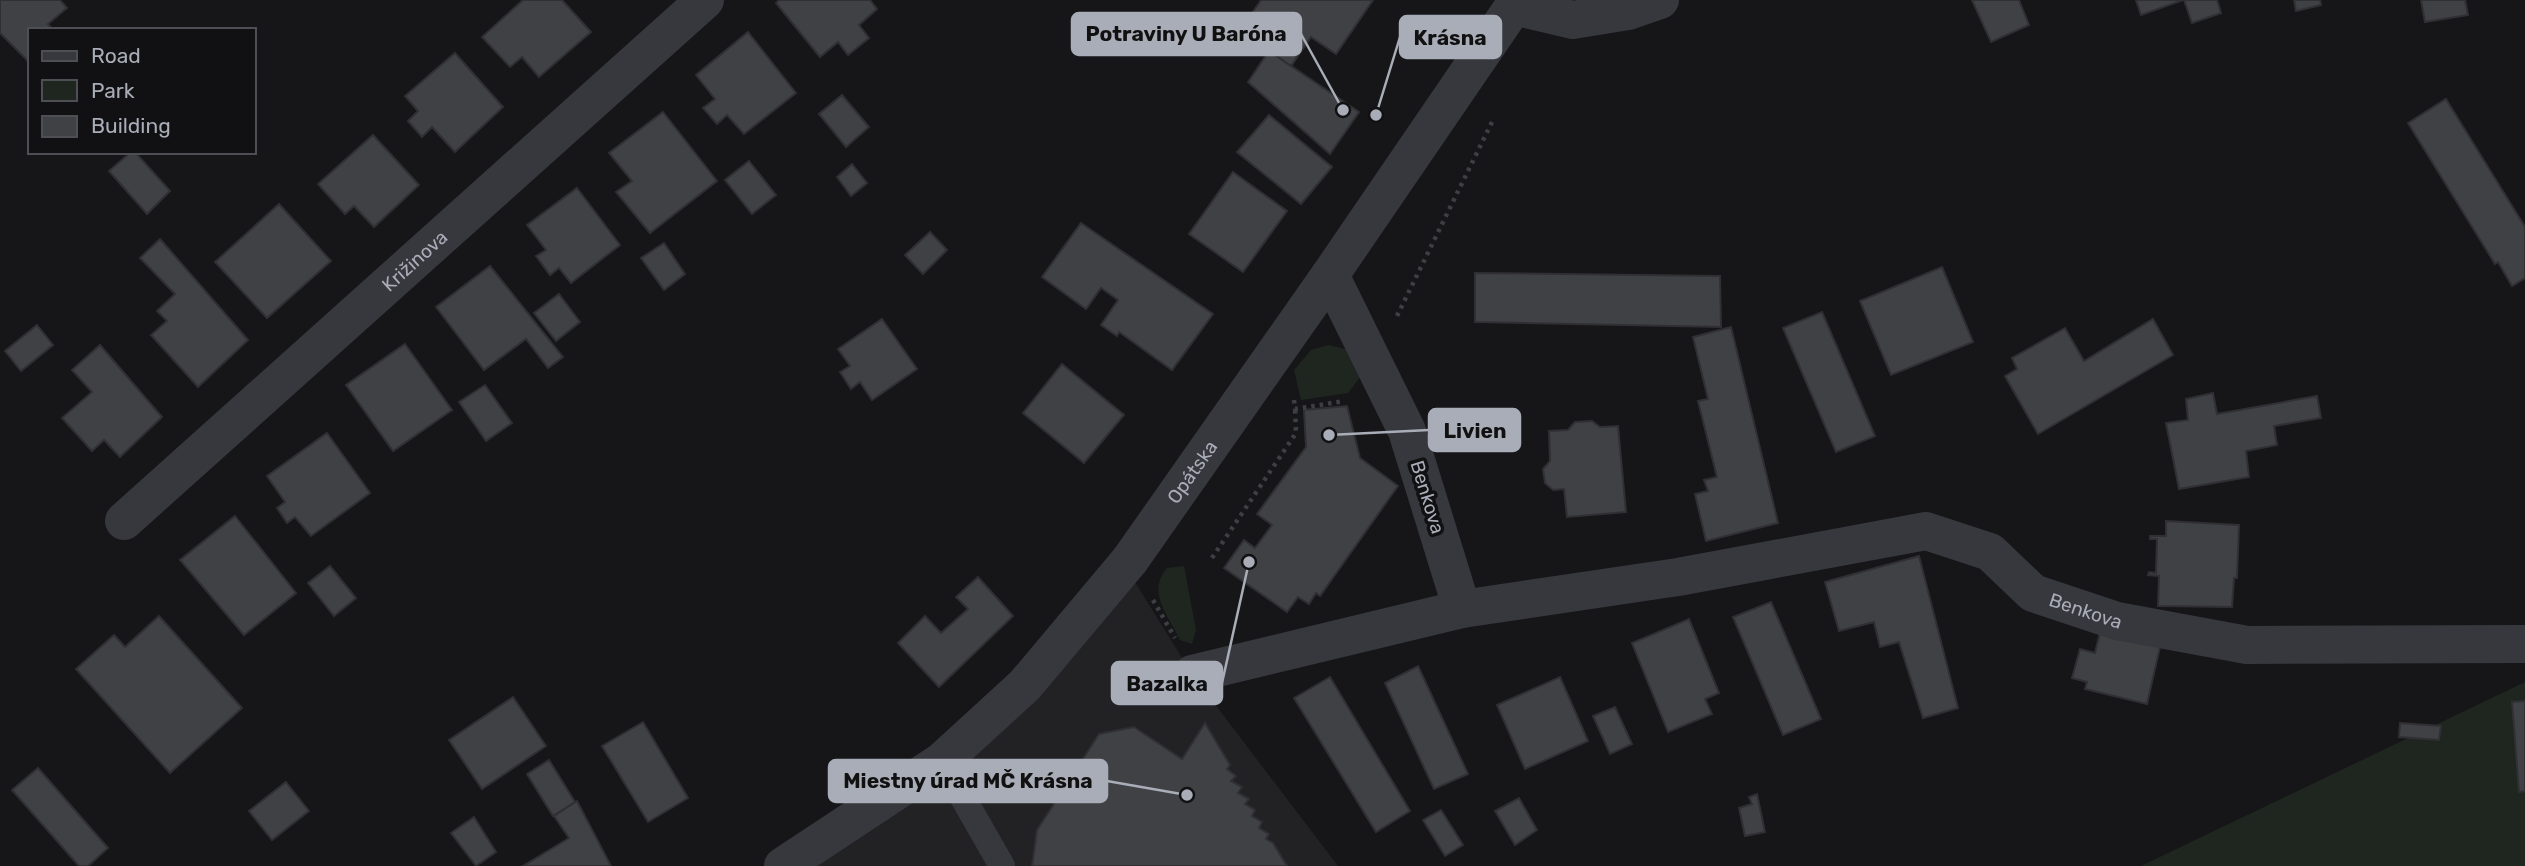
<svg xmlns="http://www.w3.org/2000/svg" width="2525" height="866" font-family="Rubik,sans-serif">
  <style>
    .built { fill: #222225 }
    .green { fill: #1e261f }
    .building { fill: #404145; stroke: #303034; stroke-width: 2 }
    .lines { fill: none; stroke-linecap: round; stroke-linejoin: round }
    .path { stroke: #3d3f44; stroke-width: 4.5; stroke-dasharray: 3.5 5; stroke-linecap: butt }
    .lane { stroke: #37383d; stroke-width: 26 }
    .street { stroke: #37383d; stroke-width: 38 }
    .labels { text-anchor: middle; stroke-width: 7; stroke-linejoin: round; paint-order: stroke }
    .street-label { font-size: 19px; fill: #a8adb8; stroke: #111113 }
    .leader { fill: none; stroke: #a8adb8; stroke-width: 2.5 }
    .callout-dot { fill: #a8adb8; stroke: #111113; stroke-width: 2.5 }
    .callout { fill: #a8adb8; stroke: #a8adb8; stroke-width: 2.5 }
    .callout-label { font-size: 21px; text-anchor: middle; font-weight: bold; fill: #111 }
  </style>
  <rect width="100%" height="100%" fill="#161618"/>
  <path class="built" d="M1125,566L1192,674L1338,866H783L942,760Z"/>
  <g class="green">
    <path d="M1329,345L1349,350L1361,376L1348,393L1301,400L1294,370L1311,350Z"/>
    <path d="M1184,566L1196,630L1192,644L1180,640C1169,616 1146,592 1167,568Z"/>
    <path d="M2525,682V866H2141Z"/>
  </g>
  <g class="building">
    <path d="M0,0H60L67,8L48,24L53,30H30V63L0,33Z"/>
    <path d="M523,0H562L591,32L539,77L522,57L510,67L482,37Z"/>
    <path d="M779,0H870L877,9L859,25L869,38L848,55L838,42L820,57L776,3Z"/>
    <path d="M1261,0H1373L1336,54L1311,37L1291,66L1240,31Z"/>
    <path d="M1972,0H2019L2029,25L1991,42Z"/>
    <path d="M2136,0H2183L2141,15Z"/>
    <path d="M2184,0H2217L2221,13L2192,23Z"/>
    <path d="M2294,0H2320L2321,5L2296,11Z"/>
    <path d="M2421,0H2465L2468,15L2425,22Z"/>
    <path d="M748,32L796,93L744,134L727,115L717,124L703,108L715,99L696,75Z"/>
    <path d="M1269,51L1359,112L1330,154L1248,82Z"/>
    <path d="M455,53L503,107L455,152L432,127L422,137L408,121L418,111L405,96Z"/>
    <path d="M842,95L869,127L846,147L819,114Z"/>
    <path d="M2446,99L2525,227V278L2512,286L2498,262L2495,264L2408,123Z"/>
    <path d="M663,112L717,181L650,233L616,192L632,181L609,153Z"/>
    <path d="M1269,115L1332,167L1301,204L1237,152Z"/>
    <path d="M373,135L419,185L374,227L354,206L345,214L318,184Z"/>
    <path d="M131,152H135L170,191L147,214L109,171Z"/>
    <path d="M749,161L776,195L752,214L725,180Z"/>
    <path d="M852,164L867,183L851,196L837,177Z"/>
    <path d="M1233,172L1287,211L1243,272L1189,234Z"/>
    <path d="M577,188L620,245L571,283L559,268L550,275L536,256L546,250L527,225Z"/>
    <path d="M279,204L331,261L267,318L215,262Z"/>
    <path d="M1081,223L1213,314L1172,370L1119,332L1117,336L1101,325L1118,300L1101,288L1086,309L1042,277Z"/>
    <path d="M930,232L947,250L923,274L905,255Z"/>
    <path d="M160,239L248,340L198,387L151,335L167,321L157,311L175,294L140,258Z"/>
    <path d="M664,243L685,274L664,290L641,258Z"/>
    <path d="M490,266L563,357L548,368L526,339L484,370L436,307Z"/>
    <path d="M1942,267L1973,342L1891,375L1860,301Z"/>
    <path d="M1475,273L1720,276L1721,327L1475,322Z"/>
    <path d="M559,294L580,322L556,341L534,313Z"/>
    <path d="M1822,312L1875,436L1836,452L1783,328Z"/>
    <path d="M882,319L917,369L872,400L860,382L851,389L840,372L850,366L838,349Z"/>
    <path d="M2153,319L2173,355L2038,434L2005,376L2017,369L2012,358L2065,328L2084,361Z"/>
    <path d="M37,325L53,345L21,371L5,351Z"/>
    <path d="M1731,327L1778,523L1706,541L1695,494L1708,491L1704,480L1717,477L1698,401L1708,399L1693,337Z"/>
    <path d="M405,344L452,410L393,451L346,385Z"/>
    <path d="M100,345L162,417L120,457L104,440L92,451L62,418L92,392L72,370Z"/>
    <path d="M1062,364L1124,415L1084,463L1023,413Z"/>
    <path d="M485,385L512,423L486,441L459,402Z"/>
    <path d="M2213,393L2217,414L2317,396L2321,418L2274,426L2277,445L2246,451L2249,477L2179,489L2166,423L2188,420L2186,399Z"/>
    <path d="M1347,406L1360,458L1398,486L1320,596L1316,593L1309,604L1298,597L1287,612L1224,568L1244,540L1255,548L1272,525L1257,514L1306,447L1304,410Z"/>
    <path d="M1592,421L1600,427L1618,426L1626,512L1567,517L1564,489L1553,490L1545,483L1543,469L1550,461L1549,431L1568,430L1575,422Z"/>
    <path d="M327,433L370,493L311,536L295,517L287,523L277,508L285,502L267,476Z"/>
    <path d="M235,516L296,593L244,635L180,560Z"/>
    <path d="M2166,521L2239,525L2237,578H2234L2232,607L2158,606L2159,576L2148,575L2149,572L2156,573L2157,539H2150V536H2166Z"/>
    <path d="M1919,556L1958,708L1923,718L1899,642L1880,647L1874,622L1839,631L1825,582Z"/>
    <path d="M330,566L356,598L334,616L308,583Z"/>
    <path d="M978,577L1013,616L939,687L898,643L925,616L941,633L968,609L956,597Z"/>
    <path d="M1771,602L1821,719L1783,735L1733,617Z"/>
    <path d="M159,616L242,708L170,773L76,669L114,635L125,647Z"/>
    <path d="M1689,619L1719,693L1705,699L1712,714L1668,732L1632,643Z"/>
    <path d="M2100,632L2160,647L2147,704L2085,689L2087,682L2072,678L2080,649L2095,653Z"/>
    <path d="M1418,666L1468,774L1434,789L1385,683Z"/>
    <path d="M1330,677L1410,811L1376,832L1294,698Z"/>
    <path d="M1560,677L1588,741L1525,769L1497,705Z"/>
    <path d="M513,697L546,746L482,789L449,740Z"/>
    <path d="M2525,701V791L2519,792L2512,702Z"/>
    <path d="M1615,707L1632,744L1610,754L1593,716Z"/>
    <path d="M643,722L688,798L648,822L602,746Z"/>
    <path d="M1205,723L1230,765L1227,769L1236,776L1231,781L1242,787L1238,793L1249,799L1245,804L1255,810L1252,816L1262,822L1259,828L1269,834L1266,839L1273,843L1287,866H1032L1037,830L1099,734L1134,727L1182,759Z"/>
    <path d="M2400,723L2441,726L2439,740L2399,737Z"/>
    <path d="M549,760L575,802L553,816L527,774Z"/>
    <path d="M38,768L108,848L88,866H79L12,790Z"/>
    <path d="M286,782L309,811L272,840L249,811Z"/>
    <path d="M1757,794L1765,832L1745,836L1739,808L1752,804L1749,797Z"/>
    <path d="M1519,798L1537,830L1515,845L1495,811Z"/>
    <path d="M577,801L611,866H523L569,838L554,816Z"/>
    <path d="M1441,810L1463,845L1445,856L1423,820Z"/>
    <path d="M474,817L496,852L476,866L451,833Z"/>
  </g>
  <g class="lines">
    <g class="path">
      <path d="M1428,38L1441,39"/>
      <path d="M1397,316L1492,122"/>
      <path d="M1294,400L1295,409L1344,401"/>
      <path d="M1212,558L1296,433L1295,409"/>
      <path d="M1153,600L1175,638"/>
    </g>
    <path class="lane" d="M942,761L1002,866"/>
    <g class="street">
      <path d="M1514,6L1573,20L1628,11L1660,0"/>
      <path id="s1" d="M124,521L705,0"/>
      <path id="s2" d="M1462,609L1678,577L1926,531L1990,552L2033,593L2117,621L2247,645L2525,644"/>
      <path d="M1192,674L1462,609L1407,431L1330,275"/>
      <path id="s3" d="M783,866L942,761L1025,685L1130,560L1330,275L1518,0"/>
    </g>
  </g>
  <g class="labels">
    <g class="street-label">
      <text dy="7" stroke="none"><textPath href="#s1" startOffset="390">Križinova</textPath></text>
      <text dy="7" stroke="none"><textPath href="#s3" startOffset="574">Opátska</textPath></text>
      <text transform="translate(1428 497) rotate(73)" y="7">Benkova</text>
      <text dy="7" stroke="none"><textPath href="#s2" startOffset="653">Benkova</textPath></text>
    </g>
  </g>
  <path class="leader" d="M1343 110L1301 34M1376 115L1400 37M1329 435L1429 430M1249 562L1222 683M1187 795L1107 781"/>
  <g class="callout-dot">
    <circle cx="1343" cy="110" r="7"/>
    <circle cx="1376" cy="115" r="7"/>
    <circle cx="1329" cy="435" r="7"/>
    <circle cx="1249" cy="562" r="7"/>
    <circle cx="1187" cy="795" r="7"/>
  </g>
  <g class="callout">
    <rect x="1072" y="13" width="229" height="42" rx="7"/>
    <rect x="1400" y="16" width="101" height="42" rx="7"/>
    <rect x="1429" y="409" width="91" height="42" rx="7"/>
    <rect x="1112" y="662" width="110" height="42" rx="7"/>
    <rect x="829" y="760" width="278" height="42" rx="7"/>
  </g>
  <g class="callout-label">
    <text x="1186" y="41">Potraviny U Baróna</text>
    <text x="1450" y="45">Krásna</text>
    <text x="1475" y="438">Livien</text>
    <text x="1167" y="691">Bazalka</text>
    <text x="968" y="788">Miestny úrad MČ Krásna</text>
  </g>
  <rect x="28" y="28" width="228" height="126" fill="#111113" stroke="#4d4f55" stroke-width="2"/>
  <rect x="42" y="51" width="35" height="10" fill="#37383d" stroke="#4d4f55" stroke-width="2"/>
  <text x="91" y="63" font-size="21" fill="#a8adb8">Road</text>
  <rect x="42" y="80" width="35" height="21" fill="#1e261f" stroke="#4d4f55" stroke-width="2"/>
  <text x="91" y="98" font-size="21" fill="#a8adb8">Park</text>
  <rect x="42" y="116" width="35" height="21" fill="#404145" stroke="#4d4f55" stroke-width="2"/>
  <text x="91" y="133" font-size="21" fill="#a8adb8">Building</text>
</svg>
